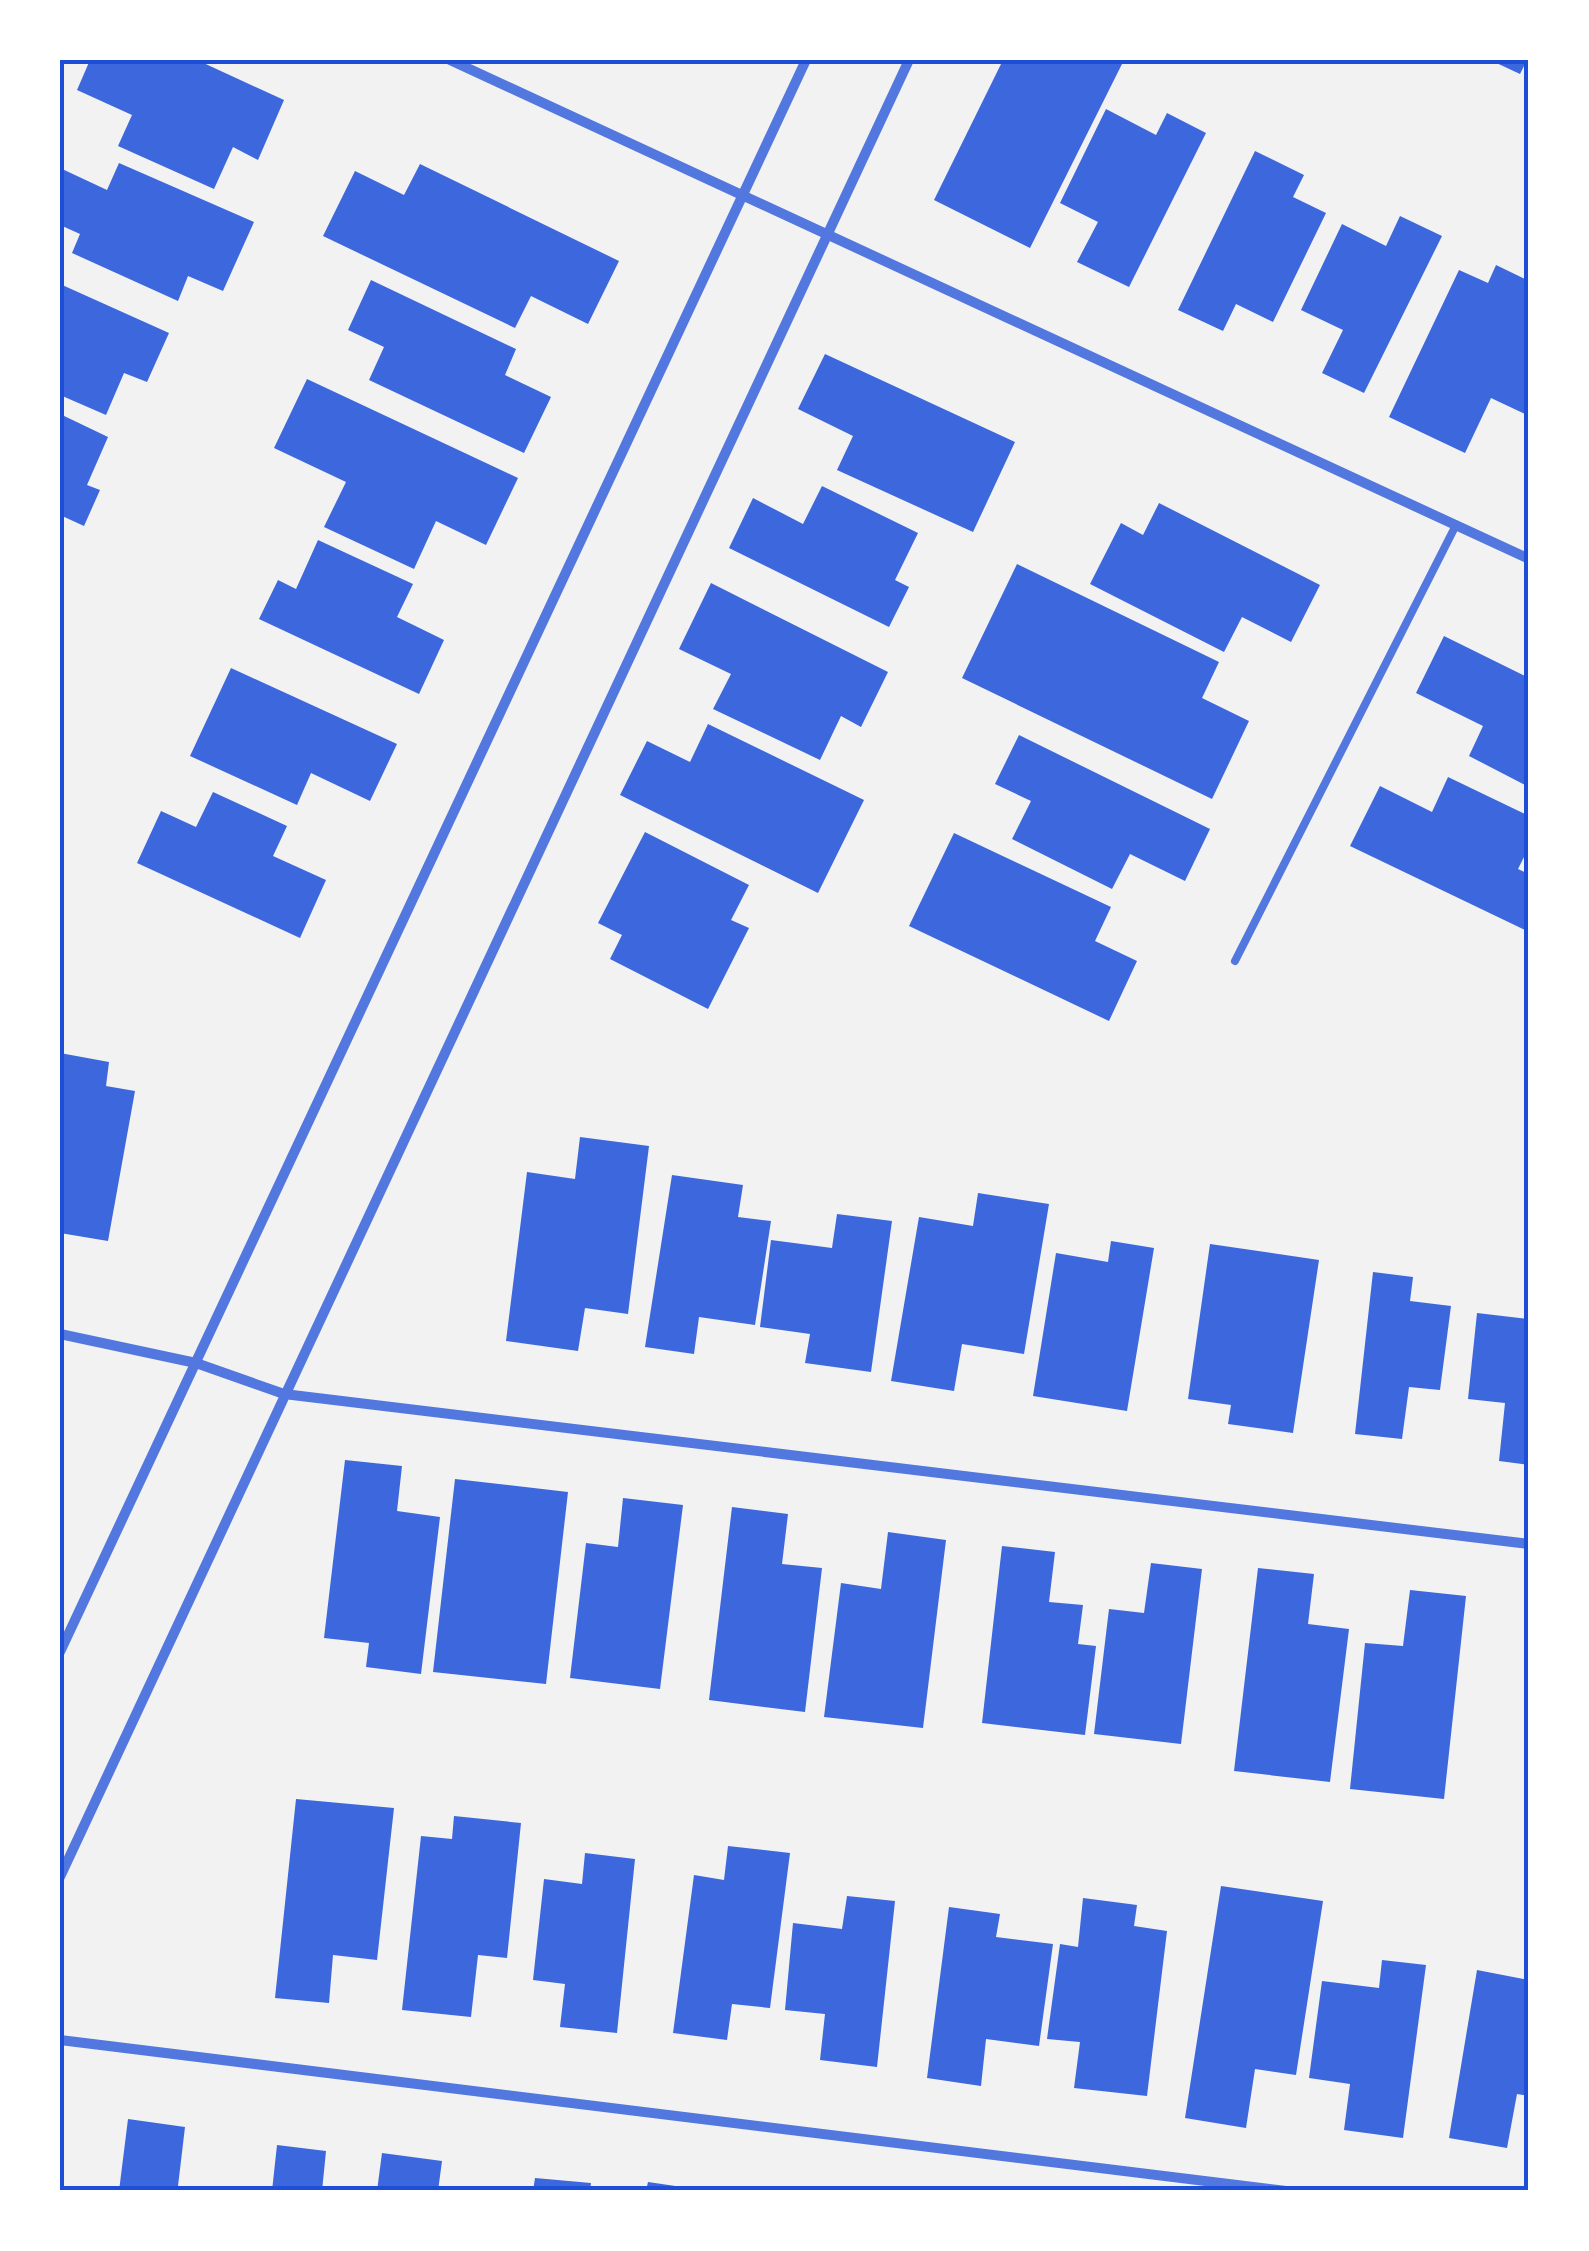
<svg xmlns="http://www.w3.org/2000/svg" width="1589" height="2251" font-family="Inter,sans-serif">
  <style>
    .building { fill: #3d67dc }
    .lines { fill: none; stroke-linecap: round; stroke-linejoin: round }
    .service { stroke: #5277de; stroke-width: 8 }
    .minor { stroke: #5277de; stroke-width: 10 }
    .neatline { fill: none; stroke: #1d4ed8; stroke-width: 4 }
  </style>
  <rect width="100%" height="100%" fill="#f2f2f2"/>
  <g class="building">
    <path d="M90,60H197L284,100L258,160L233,147L214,189L118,146L132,115L77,90Z"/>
    <path d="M1003,60H1124L1030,248L934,200Z"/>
    <path d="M1490,60H1527L1520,74Z"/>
    <path d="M1106,109L1156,135L1167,113L1206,133L1129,287L1077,262L1098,222L1060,203Z"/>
    <path d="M1255,151L1304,175L1293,197L1326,213L1273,322L1236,304L1223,331L1178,310Z"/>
    <path d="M119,163L254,222L223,291L188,276L178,301L72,253L80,234L60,225V168L107,190Z"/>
    <path d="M420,164L619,261L588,324L531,296L515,328L323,236L355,171L404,195Z"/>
    <path d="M1400,216L1442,236L1364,393L1322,373L1343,330L1301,310L1342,224L1386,246Z"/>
    <path d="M1496,265L1529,281V416L1491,398L1465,453L1389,417L1459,270L1488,283Z"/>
    <path d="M371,280L516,349L505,375L551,397L524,453L369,380L384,347L348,330Z"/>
    <path d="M60,284L169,333L147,382L124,373L106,415L60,395Z"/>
    <path d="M825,354L1015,442L973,532L837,470L853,436L798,409Z"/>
    <path d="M307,379L518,478L486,545L436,521L414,569L324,527L346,482L274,448Z"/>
    <path d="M60,414L108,437L87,485L100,490L84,526L60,515Z"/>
    <path d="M822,486L918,533L895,580L909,587L889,627L729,548L753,498L803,524Z"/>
    <path d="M1159,503L1320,585L1291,642L1242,617L1224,652L1090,584L1121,523L1143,535Z"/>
    <path d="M318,540L413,584L397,617L444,640L419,694L259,619L278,580L296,589Z"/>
    <path d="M1017,564L1219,662L1202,698L1249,721L1212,799L962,678Z"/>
    <path d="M711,583L888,672L861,727L841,716L820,760L713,709L731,674L679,649Z"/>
    <path d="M1444,636L1529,678V787L1469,756L1483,726L1416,693Z"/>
    <path d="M231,668L397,744L370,801L311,773L297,805L190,756Z"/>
    <path d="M708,724L864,800L818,893L620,795L647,741L690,762Z"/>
    <path d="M1019,735L1210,829L1185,881L1130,854L1112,889L1012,839L1031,801L995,784Z"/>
    <path d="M1448,777L1529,816V847L1518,869L1529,874V932L1350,846L1380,786L1432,812Z"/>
    <path d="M213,792L287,826L273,856L326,880L300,938L137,863L161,811L196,827Z"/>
    <path d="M645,832L749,885L731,920L749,928L708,1009L610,959L622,935L598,923Z"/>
    <path d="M954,833L1111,907L1095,941L1137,961L1109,1021L909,926Z"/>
    <path d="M60,1053L109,1062L106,1086L135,1091L108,1241L60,1233Z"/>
    <path d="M580,1137L649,1146L628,1314L585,1308L578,1351L506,1341L527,1172L575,1179Z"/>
    <path d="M672,1175L743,1185L738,1217L771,1221L755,1325L699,1317L694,1354L645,1347Z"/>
    <path d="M978,1193L1049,1204L1024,1354L962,1344L954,1391L891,1381L919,1217L973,1226Z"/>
    <path d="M837,1214L892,1221L871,1372L805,1363L810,1334L760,1327L771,1240L832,1248Z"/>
    <path d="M1111,1241L1154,1248L1127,1411L1033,1396L1056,1253L1108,1262Z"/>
    <path d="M1210,1244L1319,1260L1293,1433L1228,1424L1231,1405L1188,1399Z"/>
    <path d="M1373,1272L1413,1277L1410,1301L1451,1306L1440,1390L1409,1387L1402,1439L1355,1434Z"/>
    <path d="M1477,1313L1529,1319V1465L1499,1461L1505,1403L1468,1399Z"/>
    <path d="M345,1460L402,1466L397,1511L440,1517L421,1674L366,1667L369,1643L324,1638Z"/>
    <path d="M455,1479L568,1492L546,1684L433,1672Z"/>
    <path d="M623,1498L683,1505L660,1689L570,1678L586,1543L618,1547Z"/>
    <path d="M732,1507L788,1514L782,1564L822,1568L805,1712L709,1700Z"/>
    <path d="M888,1532L946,1540L923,1728L824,1717L841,1583L881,1589Z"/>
    <path d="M1002,1546L1055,1552L1049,1602L1083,1605L1078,1644L1096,1646L1085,1735L982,1723Z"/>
    <path d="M1151,1563L1202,1569L1181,1744L1094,1734L1109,1609L1144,1613Z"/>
    <path d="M1258,1568L1314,1574L1308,1624L1349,1629L1330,1782L1234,1771Z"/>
    <path d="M1410,1590L1466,1596L1444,1799L1350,1789L1365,1643L1403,1646Z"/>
    <path d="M296,1799L394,1808L377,1960L333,1955L329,2003L275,1998Z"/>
    <path d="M454,1816L521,1823L507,1958L478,1955L471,2017L402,2010L421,1836L452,1839Z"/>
    <path d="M728,1846L790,1853L770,2008L732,2004L727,2040L673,2033L694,1875L724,1880Z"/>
    <path d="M585,1853L635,1859L617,2033L560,2027L565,1984L533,1980L544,1879L582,1884Z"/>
    <path d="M1221,1886L1323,1901L1296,2075L1255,2069L1246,2128L1185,2118Z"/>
    <path d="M847,1896L895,1901L877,2067L820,2060L825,2014L785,2010L793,1923L842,1929Z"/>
    <path d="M1083,1898L1137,1905L1134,1926L1167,1931L1147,2096L1074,2088L1080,2042L1047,2039L1060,1944L1078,1947Z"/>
    <path d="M949,1907L1000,1914L996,1937L1053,1944L1039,2046L986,2039L981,2086L927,2078Z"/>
    <path d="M1382,1960L1426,1965L1403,2138L1344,2130L1350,2084L1309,2078L1322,1981L1379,1988Z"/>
    <path d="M1477,1970L1529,1980V2096L1517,2094L1507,2148L1449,2138Z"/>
    <path d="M128,2119L185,2127L178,2186L199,2191H119Z"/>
    <path d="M277,2145L326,2151L322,2191H272Z"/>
    <path d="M382,2153L442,2161L438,2191H377Z"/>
    <path d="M535,2178L591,2183L590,2191H533Z"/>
    <path d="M648,2182L696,2189L695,2191H646Z"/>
  </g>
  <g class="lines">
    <path class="service" d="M1235,961L1456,525"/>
    <g class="minor">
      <path d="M450,60L1529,559"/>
      <path d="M60,1334L196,1363L284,1394L1529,1544"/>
      <path d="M60,1652L806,60"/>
      <path d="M60,1877L909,60"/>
      <path d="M60,2040L1286,2191"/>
    </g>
  </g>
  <rect width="1589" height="2251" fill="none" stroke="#ffffff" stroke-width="125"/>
  <rect x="62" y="62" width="1464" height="2126" class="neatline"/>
</svg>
